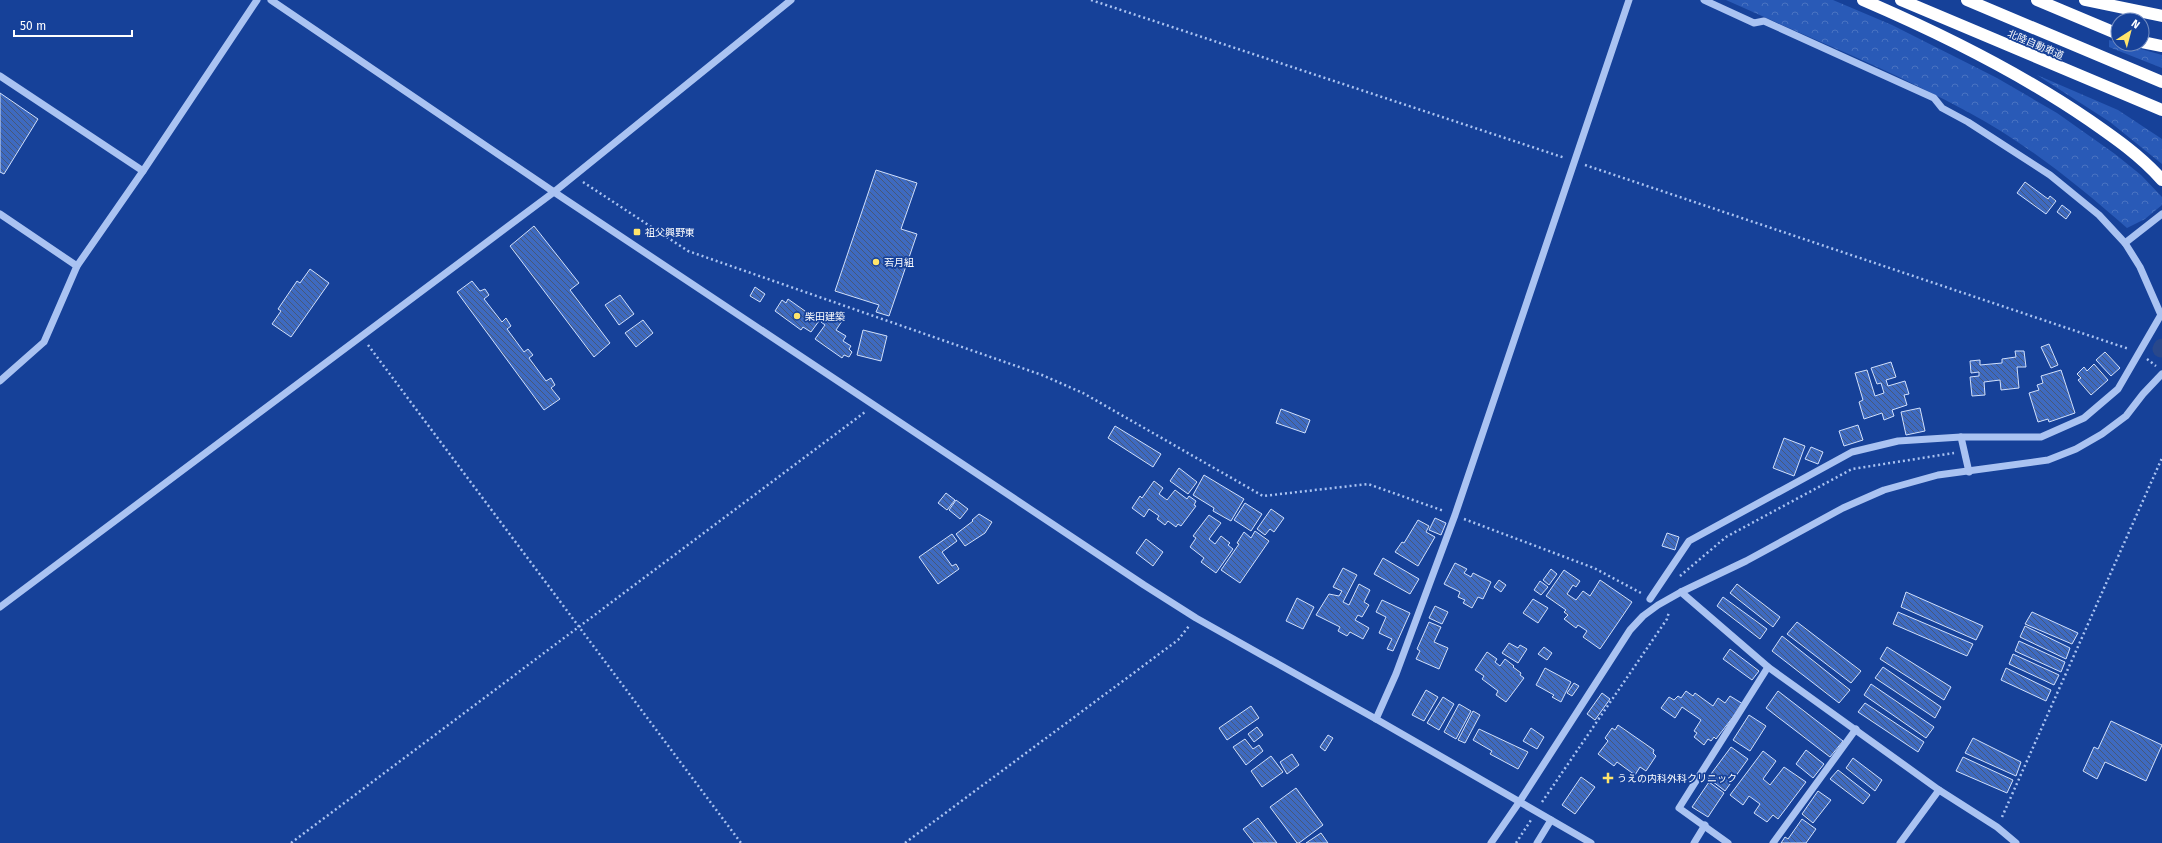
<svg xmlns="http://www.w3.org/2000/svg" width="2162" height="843" font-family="'Fira Sans','Noto Sans JP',sans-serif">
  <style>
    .forest { fill: url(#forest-crowns) }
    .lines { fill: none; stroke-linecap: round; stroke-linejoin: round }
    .canal { stroke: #29488b; stroke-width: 17 }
    .building { fill: url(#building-back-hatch); stroke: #d1e0fc }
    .path { stroke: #aac3f2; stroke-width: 2.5; stroke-dasharray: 2 3; stroke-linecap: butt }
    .minor { stroke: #aac3f2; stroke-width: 7 }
    .highway { stroke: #fff; stroke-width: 12 }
    .poi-dot { fill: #ffe46b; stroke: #164199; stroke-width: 1.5 }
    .labels { text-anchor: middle; stroke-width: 3.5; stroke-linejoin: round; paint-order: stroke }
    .street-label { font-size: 10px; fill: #fff; stroke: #164199 }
    .poi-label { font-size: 10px; fill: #fff; stroke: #164199; text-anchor: start }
  </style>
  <defs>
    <pattern id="forest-crowns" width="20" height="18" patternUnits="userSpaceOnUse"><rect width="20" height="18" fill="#295ab7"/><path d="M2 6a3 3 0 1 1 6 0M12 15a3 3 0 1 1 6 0" fill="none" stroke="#4973c2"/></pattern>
    <pattern id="building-back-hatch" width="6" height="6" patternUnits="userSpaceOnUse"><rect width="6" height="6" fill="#3e6ac0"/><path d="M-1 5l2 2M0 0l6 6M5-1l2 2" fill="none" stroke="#46587a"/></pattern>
  </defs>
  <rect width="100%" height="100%" fill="#164199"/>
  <g class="forest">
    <path d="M1726,0H1833L1892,25L1997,78L2057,113L2115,154L2141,175L2162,197V205L2145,219L2127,228C2078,185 2026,143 1968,112C1890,69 1807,37 1726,0Z"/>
    <path d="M2109,40L2162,55V68L2109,47Z"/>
    <path d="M2037,75L2118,110L2162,139V164L2110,122Z"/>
  </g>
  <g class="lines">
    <path class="canal" d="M2161,349L2162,347"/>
  </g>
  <g class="building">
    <path d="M0,93L38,119L4,174L0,172Z"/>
    <path d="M876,170L917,183L901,229L917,234L889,316L876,312L879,305L835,291Z"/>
    <path d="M2025,182L2048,199L2050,196L2056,201L2046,214L2017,193Z"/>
    <path d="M2062,205L2071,212L2066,219L2057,212Z"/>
    <path d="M534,226L579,283L570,290L610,343L594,357L510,246Z"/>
    <path d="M310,269L329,283L291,337L272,324L281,311L278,309L297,281L300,283Z"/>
    <path d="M472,281L480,291L485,289L489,295L484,299L502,322L506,318L511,326L507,329L524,352L528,349L533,355L529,358L546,381L551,378L555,385L551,388L560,399L544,410L457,292Z"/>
    <path d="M755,287L765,294L760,302L750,296Z"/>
    <path d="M620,295L634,314L619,325L605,305Z"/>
    <path d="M788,299L819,321L811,332L803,327L801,330L775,311L782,300L786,303Z"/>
    <path d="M829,311L842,321L836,330L846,336L843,341L851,346L849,349L852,352L849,357L844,355L842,358L815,339L825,325L821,322Z"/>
    <path d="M643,320L653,333L636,347L625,333Z"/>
    <path d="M863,330L887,336L881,361L857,355Z"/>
    <path d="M2049,344L2058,365L2051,368L2041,347Z"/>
    <path d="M2015,351H2024L2026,367H2017L2019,388L2001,390L2000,380L1984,382L1985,395L1972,396L1970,377L1979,376V372L1971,373L1970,361L1980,360V365L2002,363V359L2016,357Z"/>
    <path d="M2105,352L2120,368L2111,376L2096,360Z"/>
    <path d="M1891,362L1896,377L1886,380L1888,386L1905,381L1909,394L1904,395L1907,405L1892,410L1894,416L1884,420L1882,413L1864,419L1859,402L1863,400L1855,373L1867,370L1875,396L1884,393L1881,383L1877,384L1871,368Z"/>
    <path d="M2094,364L2108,380L2091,395L2078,380L2081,378L2077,374L2084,367L2087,371Z"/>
    <path d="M2061,370L2075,413L2049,422L2048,419L2038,422L2029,393L2039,390L2037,385L2043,383L2041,376Z"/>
    <path d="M1920,408L1925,431L1906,435L1901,412Z"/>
    <path d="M1281,409L1310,420L1305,433L1276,423Z"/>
    <path d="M1858,425L1863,440L1844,446L1839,431Z"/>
    <path d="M1115,426L1161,454L1153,467L1108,438Z"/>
    <path d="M1784,438L1805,446L1794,476L1773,468Z"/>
    <path d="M1811,447L1823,452L1818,464L1805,459Z"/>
    <path d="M1179,468L1197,482L1188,494L1170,481Z"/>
    <path d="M1204,475L1244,499L1231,521L1213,511L1214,508L1193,495Z"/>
    <path d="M1154,481L1163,488L1159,494L1167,500L1175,490L1187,499L1189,496L1196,501L1194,505L1196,506L1181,526L1178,524L1176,527L1168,521L1165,525L1157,519L1159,516L1149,509L1144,517L1132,508L1140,496L1142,498Z"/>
    <path d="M946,493L955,500L947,510L938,503Z"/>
    <path d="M956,500L968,509L960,519L949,510Z"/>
    <path d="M1245,503L1262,514L1251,531L1234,520Z"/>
    <path d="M1271,509L1284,518L1274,532L1270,529L1265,535L1257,529Z"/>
    <path d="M979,514L992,522L985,533L965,546L956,534L973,521L972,520Z"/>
    <path d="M1209,515L1221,523L1209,539L1215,544L1221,536L1230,543L1228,545L1233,549L1216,573L1201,562L1204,558L1190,547L1196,538L1193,536Z"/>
    <path d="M1435,518L1446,523L1441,535L1429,530Z"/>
    <path d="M1418,520L1429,526L1426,532L1435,537L1418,566L1395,552L1402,542L1404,543Z"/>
    <path d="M1255,531L1269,541L1240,583L1221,570L1239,544L1237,543L1244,532L1251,538Z"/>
    <path d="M1667,533L1679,537L1675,550L1662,546Z"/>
    <path d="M952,534L957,541L942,552L952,566L956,564L959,569L938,584L919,557Z"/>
    <path d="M1146,539L1163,552L1153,566L1136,553Z"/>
    <path d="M1383,558L1419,579L1410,594L1374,574Z"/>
    <path d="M1455,563L1467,569L1464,573L1471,577L1473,573L1491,582L1483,599L1478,597L1472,608L1463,603L1465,600L1458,597L1460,592L1444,584Z"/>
    <path d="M1343,568L1357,575L1343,602L1349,605L1359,584L1370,590L1364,602L1369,605L1362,617L1358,615L1355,620L1369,628L1363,639L1350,632L1347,636L1338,631L1340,627L1316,615L1329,594L1339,596L1342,591L1333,587Z"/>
    <path d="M1551,569L1557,574L1549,585L1543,580Z"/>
    <path d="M1564,570L1580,581L1576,587L1573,585L1567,594L1576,600L1583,591L1590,596L1600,580L1632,602L1600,649L1583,637L1587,631L1578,625L1576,628L1564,619L1568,615L1564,612L1566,610L1546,596Z"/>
    <path d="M1499,580L1506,585L1501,592L1494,587Z"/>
    <path d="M1540,581L1548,587L1541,595L1534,590Z"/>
    <path d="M1737,584L1780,617L1773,627L1730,593Z"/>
    <path d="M1906,592L1983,626L1976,640L1901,607Z"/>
    <path d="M1723,597L1767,629L1760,639L1717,606Z"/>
    <path d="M1297,598L1314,607L1303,629L1286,621Z"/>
    <path d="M1533,599L1548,608L1538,623L1523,613Z"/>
    <path d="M1382,600L1410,613L1393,651L1387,649L1392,639L1379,633L1386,617L1376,612Z"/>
    <path d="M1435,606L1448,612L1442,624L1429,618Z"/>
    <path d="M1898,612L1973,644L1967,656L1893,624Z"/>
    <path d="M2032,612L2078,633L2072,644L2025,624Z"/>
    <path d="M1429,622L1441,627L1434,642L1448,648L1439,669L1416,659L1420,651L1417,649Z"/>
    <path d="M1797,622L1861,671L1851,683L1787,634Z"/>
    <path d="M2025,626L2070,648L2066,659L2020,637Z"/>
    <path d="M1782,636L1850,690L1839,703L1772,651Z"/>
    <path d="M2019,641L2065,662L2061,672L2015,651Z"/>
    <path d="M1509,643L1518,648L1520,645L1527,649L1518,663L1502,653Z"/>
    <path d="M1544,647L1552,653L1547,660L1538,654Z"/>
    <path d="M1887,647L1951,687L1944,700L1880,659Z"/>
    <path d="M1730,649L1759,671L1752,680L1723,659Z"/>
    <path d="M1487,652L1497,659L1495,662L1500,666L1505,659L1514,666L1513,667L1521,673L1520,675L1524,678L1506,702L1496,695L1498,691L1482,679L1484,676L1475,670Z"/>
    <path d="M2013,654L2059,675L2054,685L2009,664Z"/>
    <path d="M1883,667L1941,707L1935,718L1875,678Z"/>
    <path d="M1545,668L1571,682L1561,702L1552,697L1554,695L1536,685Z"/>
    <path d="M2006,668L2051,690L2046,701L2001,680Z"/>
    <path d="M1574,683L1579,686L1572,696L1567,693Z"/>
    <path d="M1871,684L1934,727L1926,738L1864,695Z"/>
    <path d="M1426,690L1438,697L1424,721L1412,715Z"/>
    <path d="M1686,691L1693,696L1695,693L1713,706L1718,698L1725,703L1730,696L1743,704L1716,739L1714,737L1711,741L1708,739L1704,745L1694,737L1697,733L1694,731L1701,720L1682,707L1675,718L1661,708L1669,697L1674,700L1678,696L1681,698Z"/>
    <path d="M1778,691L1843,741L1830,757L1766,708Z"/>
    <path d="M1602,693L1610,699L1595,720L1587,714Z"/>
    <path d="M1443,697L1454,704L1439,730L1427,723Z"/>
    <path d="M1865,703L1924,742L1918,752L1858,712Z"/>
    <path d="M1459,704L1471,711L1456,739L1444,732Z"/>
    <path d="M1251,706L1259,718L1227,740L1219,728Z"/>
    <path d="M1473,711L1480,715L1465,743L1458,740Z"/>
    <path d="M1749,715L1766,726L1750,751L1733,740Z"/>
    <path d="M2111,721L2162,745L2146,781L2105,762L2097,779L2083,771L2094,747L2098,749Z"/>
    <path d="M1618,725L1654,750L1653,753L1656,756L1646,771L1640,767L1635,775L1617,762L1614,766L1598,754L1608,741L1605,738L1612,728L1615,730Z"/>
    <path d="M1257,727L1263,735L1254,742L1248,734Z"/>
    <path d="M1531,728L1544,737L1537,749L1523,741Z"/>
    <path d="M1479,729L1528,752L1518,769L1490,754L1492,751L1473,740Z"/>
    <path d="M1328,735L1333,738L1325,751L1320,747Z"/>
    <path d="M1973,738L2021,762L2016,776L1965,753Z"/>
    <path d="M1245,739L1253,749L1259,745L1263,751L1246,765L1233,747Z"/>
    <path d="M1731,747L1748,759L1725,791L1708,778Z"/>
    <path d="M1806,750L1824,764L1813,778L1796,764Z"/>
    <path d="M1763,751L1776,761L1763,779L1770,785L1784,767L1806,782L1778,819L1773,815L1767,822L1754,813L1760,804L1749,796L1743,805L1730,795Z"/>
    <path d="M1292,754L1299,765L1287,774L1280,762Z"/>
    <path d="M1271,756L1283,772L1262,787L1251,771Z"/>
    <path d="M1963,757L2013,780L2007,793L1956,771Z"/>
    <path d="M1853,758L1882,780L1875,791L1846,768Z"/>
    <path d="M1838,770L1870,795L1863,804L1830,779Z"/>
    <path d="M1581,777L1595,787L1575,814L1562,805Z"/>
    <path d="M1709,782L1724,793L1708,817L1692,807Z"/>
    <path d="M1296,788L1323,825L1299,843H1297L1270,807Z"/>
    <path d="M1818,791L1831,800L1813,823L1802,814Z"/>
    <path d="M1258,818L1277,843H1254L1243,829Z"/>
    <path d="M1802,819L1816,829L1806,843H1781L1785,837L1788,839Z"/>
    <path d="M1321,833L1328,843H1306Z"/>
  </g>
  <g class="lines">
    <g class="path">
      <path d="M1091,0L1565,158"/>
      <path d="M1585,165L2129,349"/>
      <path d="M583,182L688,251L1042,375L1083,393L1263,496L1368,484L1444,511"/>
      <path d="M368,345L741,843"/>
      <path d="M2147,359L2156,366"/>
      <path d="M1464,519L1594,568L1641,593"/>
      <path d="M1680,576L1726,537L1852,469L1954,453"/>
      <path d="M1542,802L1667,619L1669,612"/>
      <path d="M2002,817L2162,458"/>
      <path d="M291,843L865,412"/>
      <path d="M905,843L1178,640L1189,626"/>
      <path d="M1516,843L1531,820"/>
    </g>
    <g class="minor">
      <path d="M271,0L554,192L1144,585L1196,618L1376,719L1591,843"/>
      <path d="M1704,0L1754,23L1764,21L1934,98L1942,108L1968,122L2050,175L2099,215L2125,243L2140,267L2161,315"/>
      <path d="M0,76L143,171L77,266L44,342L0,381"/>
      <path d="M143,171L257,0"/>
      <path d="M0,214L77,266"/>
      <path d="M2125,243L2162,214"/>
      <path d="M1961,437L1969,472"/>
      <path d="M1681,592L1768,667L1939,790L1997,827L2016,843"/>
      <path d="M1650,599L1689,541L1852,452L1898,441L1961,437H2041L2084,418L2118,389L2162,313"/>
      <path d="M0,607L554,192L791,0"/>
      <path d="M1376,719L1396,674L1455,515L1629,0"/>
      <path d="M1491,843L1520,801L1630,630L1643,616L1658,605L1681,592L1746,561L1843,508L1884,490L1938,475L2048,460L2076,449L2102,434L2126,416L2143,394L2162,374"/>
      <path d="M1537,843L1551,820"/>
      <path d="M1694,843L1705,825"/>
      <path d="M1728,843L1679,808L1768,667"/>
      <path d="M1773,843L1856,729"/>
      <path d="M1900,843L1939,790"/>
    </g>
    <g class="highway">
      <path d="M1863,0C1942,34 2019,72 2089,120C2115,138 2141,156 2162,180"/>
      <path d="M1901,0L2162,110"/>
      <path d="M1967,0L2162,82"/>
      <path d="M2037,0L2118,34"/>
      <path d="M2085,0L2162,16"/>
      <path d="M2142,42L2162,46"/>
    </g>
  </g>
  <g class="poi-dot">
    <rect x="633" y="228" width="8" height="8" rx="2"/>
    <circle cx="876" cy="262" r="4"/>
    <circle cx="797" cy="316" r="4"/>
    <path d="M1606 772h4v4h4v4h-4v4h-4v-4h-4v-4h4z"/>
  </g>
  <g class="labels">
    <g class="street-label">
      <text transform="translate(2036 44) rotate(23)" y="4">北陸自動車道</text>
    </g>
    <g class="poi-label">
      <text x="645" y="236">祖父興野東</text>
      <text x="884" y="266">若月組</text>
      <text x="805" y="320">柴田建築</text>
      <text x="1617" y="782">うえの内科外科クリニック</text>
    </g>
  </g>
  <g transform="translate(2130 32) rotate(36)"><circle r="19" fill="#164199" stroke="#738dc2"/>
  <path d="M0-3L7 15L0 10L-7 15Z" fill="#ffe46b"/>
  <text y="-6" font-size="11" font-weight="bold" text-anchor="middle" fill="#ffffff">N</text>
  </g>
  <path d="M14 30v6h118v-6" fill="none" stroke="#ffffff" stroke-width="2"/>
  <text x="20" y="30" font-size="12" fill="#ffffff" stroke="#164199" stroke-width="3" paint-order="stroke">50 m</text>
</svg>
